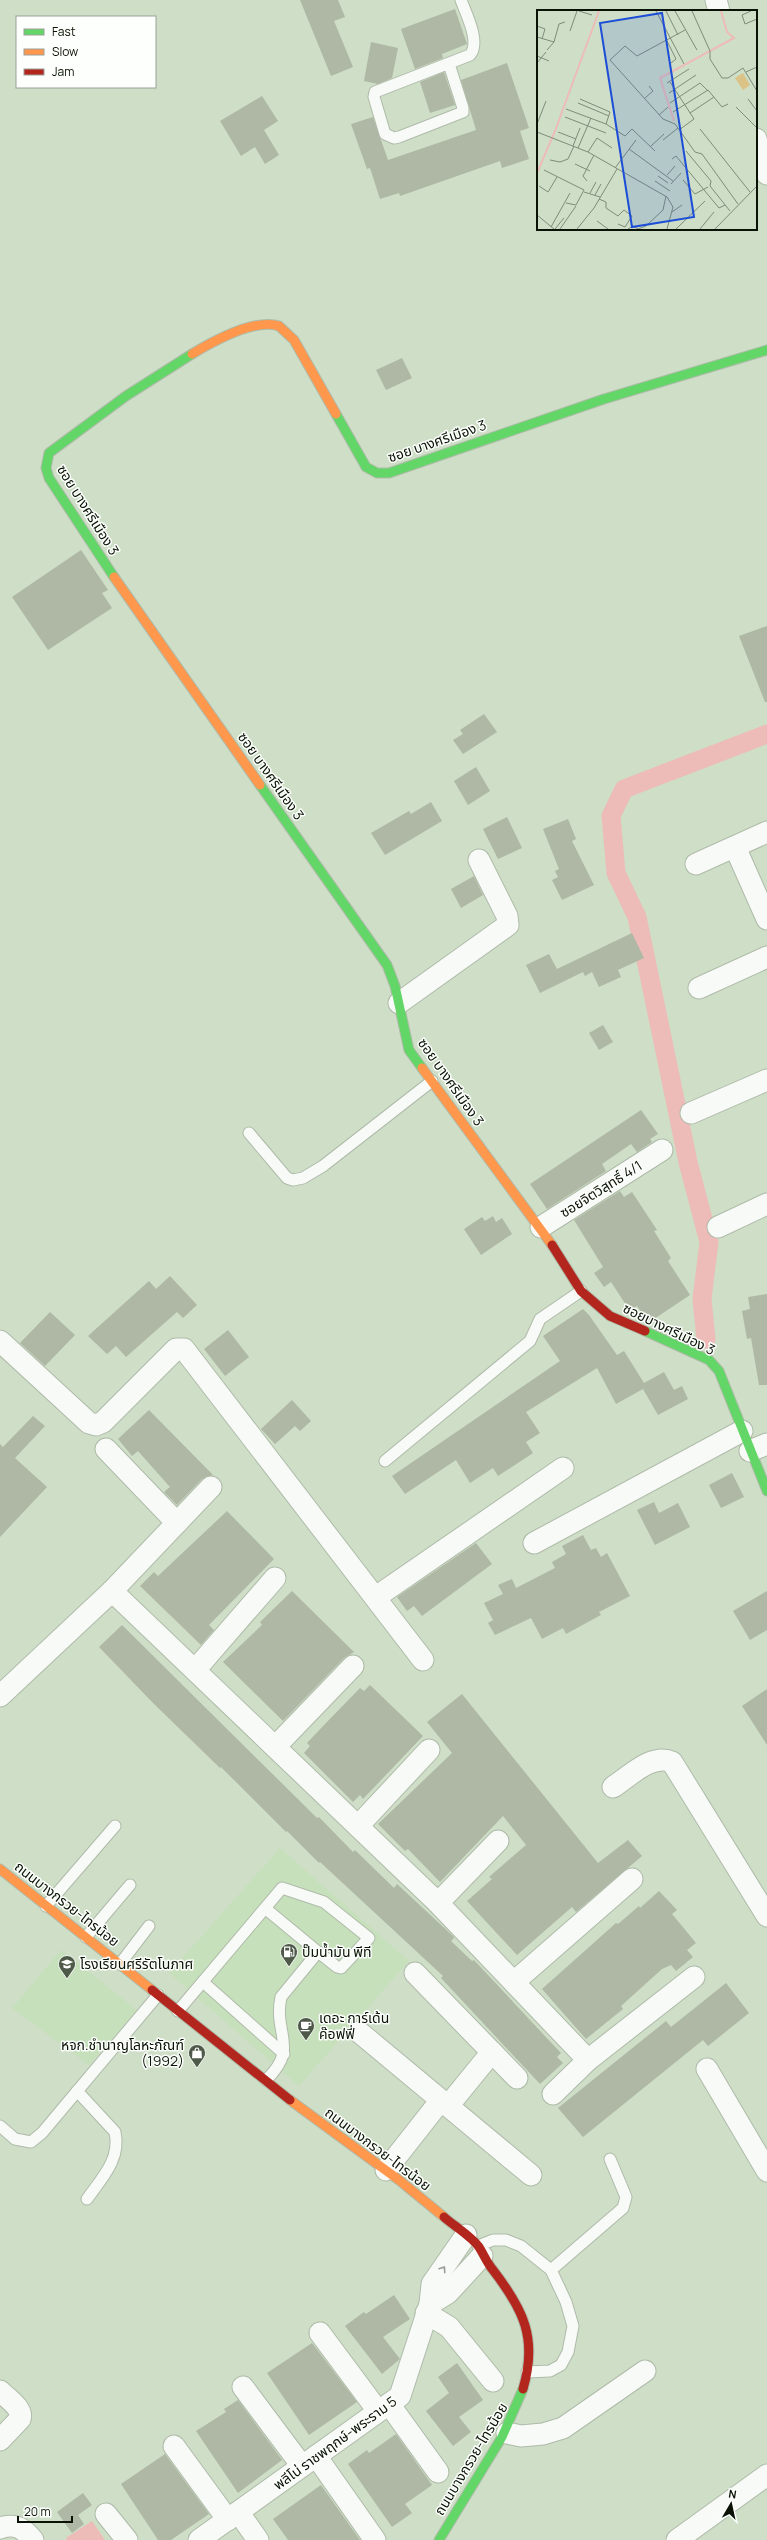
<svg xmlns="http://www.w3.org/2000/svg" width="767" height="2540" font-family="Manrope,'Noto Sans Thai',sans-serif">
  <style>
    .built { fill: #c7e0bc }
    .water { fill: #edbcb8 }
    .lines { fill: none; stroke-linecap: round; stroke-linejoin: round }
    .canal { stroke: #edbcb8; stroke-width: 19 }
    .building { fill: #afb8a4 }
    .lane-casing { stroke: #afbba9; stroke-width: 13 }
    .street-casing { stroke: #afbba9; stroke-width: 23 }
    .fast-casing { stroke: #afbba9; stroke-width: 11 }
    .slow-casing { stroke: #afbba9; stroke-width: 11 }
    .jam-casing { stroke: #afbba9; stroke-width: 11 }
    .lane { stroke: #f8faf7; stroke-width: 11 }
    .street { stroke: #f8faf7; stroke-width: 21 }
    .fast { stroke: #63d668; stroke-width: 9 }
    .slow { stroke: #ff974d; stroke-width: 9 }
    .jam { stroke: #b3261e; stroke-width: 9 }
    .oneway { stroke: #989d96 }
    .labels { text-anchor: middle; stroke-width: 3; stroke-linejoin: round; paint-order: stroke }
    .street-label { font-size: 14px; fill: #091205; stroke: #fcfffb }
    .poi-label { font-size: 14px; fill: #091205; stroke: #fcfffb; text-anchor: start }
    .inset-river { fill: none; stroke: #edbcb8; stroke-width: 2 }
    .inset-road { fill: none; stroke: #7f8c79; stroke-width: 1 }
    .view { fill: #1d4ed8; fill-opacity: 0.15; stroke: #1d4ed8; stroke-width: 2 }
    .inset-edge { fill: none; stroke: #091205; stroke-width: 2 }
  </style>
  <rect width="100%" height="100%" fill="#cedec7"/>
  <g class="built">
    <path d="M280,1848L409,1961L299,2086L169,1973Z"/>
    <path d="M61,1950L137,2010L89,2065L12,2008Z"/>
  </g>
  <path class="water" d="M92,2521L105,2540H67L66,2538Z"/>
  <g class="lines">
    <path class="canal" d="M706,1339L702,1299L709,1242L688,1162L637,917L616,873L611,816L624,789L767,734"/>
  </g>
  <g class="building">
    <path d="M300,0H338L345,17L334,21L353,67L331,76Z"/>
    <path d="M455,9L467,44L442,54L443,58L415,69L401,29Z"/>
    <path d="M371,42L398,48L392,78L378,84L364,81Z"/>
    <path d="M507,63L529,128L520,131L529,159L502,168L500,161L400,196L399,193L380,199L370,168L367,169L351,124L373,117L388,160L476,130L461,80Z"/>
    <path d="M444,72L455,105L430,113L420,82Z"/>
    <path d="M262,96L278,121L264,130L279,155L265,164L255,147L241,156L220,121Z"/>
    <path d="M402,358L412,378L386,390L376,370Z"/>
    <path d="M81,550L108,590L102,593L112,608L48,650L12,597Z"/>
    <path d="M767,626V702H765L739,636Z"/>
    <path d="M484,714L497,732L463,754L453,740L463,734L460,730Z"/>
    <path d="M476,767L490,791L468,805L454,781Z"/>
    <path d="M431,802L442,821L385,855L371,833L409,811L411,814Z"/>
    <path d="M507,817L522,848L498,859L483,829Z"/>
    <path d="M568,819L576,839L572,841L594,885L562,900L552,880L558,877L555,871L559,869L543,829Z"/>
    <path d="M474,876L483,895L461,908L451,889Z"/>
    <path d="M632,933L644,958L618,970L621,977L599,987L592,972L585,976L583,972L540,993L526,965L549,954L557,969Z"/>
    <path d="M603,1025L613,1042L599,1050L589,1033Z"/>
    <path d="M641,1110L658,1134L650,1139L652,1142L637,1152L631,1144L602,1164L606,1171L547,1209L530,1184Z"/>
    <path d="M620,1191L624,1197L632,1192L657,1230L654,1231L671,1258L668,1261L690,1295L651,1321L645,1318L637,1306L630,1311L611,1282L604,1287L594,1273L603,1267L574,1220Z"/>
    <path d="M493,1216L496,1222L502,1218L512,1234L481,1255L464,1229L482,1217L485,1221Z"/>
    <path d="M170,1276L197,1305L183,1318L177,1312L126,1357L116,1346L107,1354L88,1336L149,1281L156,1289Z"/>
    <path d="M767,1294V1385H759L751,1338L747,1339L742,1311L750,1309L748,1297Z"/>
    <path d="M583,1309L589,1315L617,1355L624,1351L644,1383L664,1372L674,1390L682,1386L688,1399L658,1415L643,1389L616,1404L597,1368L526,1412L540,1433L526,1442L533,1453L498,1476L493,1468L470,1483L456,1460L405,1494L392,1476L560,1361L543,1336Z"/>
    <path d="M50,1312L75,1335L45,1366L20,1343Z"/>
    <path d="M228,1330L249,1357L225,1376L204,1349Z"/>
    <path d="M292,1400L311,1421L300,1431L295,1426L275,1444L261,1429Z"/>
    <path d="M149,1410L213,1475L202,1479L177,1505L164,1492L170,1487L138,1451L132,1456L118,1439Z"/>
    <path d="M33,1416L45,1426L15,1458L47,1487L0,1537V1444L3,1447Z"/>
    <path d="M732,1473L744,1497L721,1508L709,1485Z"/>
    <path d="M654,1502L659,1513L678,1503L690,1527L655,1545L637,1510Z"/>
    <path d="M227,1511L274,1559L209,1625L214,1630L201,1645L140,1586L154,1572L158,1576Z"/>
    <path d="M583,1535L591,1550L596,1548L601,1557L607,1553L630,1596L599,1612L601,1615L566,1634L563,1628L542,1639L531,1618L495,1635L488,1623L493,1620L484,1603L503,1594L498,1585L512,1579L516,1588L555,1568L552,1562L566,1554L562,1546Z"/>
    <path d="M476,1543L492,1564L422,1616L414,1606L407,1611L397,1597Z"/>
    <path d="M292,1591L354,1652L344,1658L283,1721L223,1662L262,1625L260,1622Z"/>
    <path d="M767,1591V1630L750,1640L733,1611Z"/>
    <path d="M122,1625L317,1818L319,1817L353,1852L355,1850L394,1888L397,1884L453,1936L454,1938L451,1941L472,1961L474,1960L543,2034L561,2053L557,2057L563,2063L540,2084L441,1978L443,1976L320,1862L319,1863L287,1831L286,1832L221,1767L220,1768L153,1703L99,1647Z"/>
    <path d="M370,1685L423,1736L363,1799L360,1795L353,1802L304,1753L310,1746L307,1743L325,1724L360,1688L364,1691Z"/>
    <path d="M767,1689V1745L742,1706Z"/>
    <path d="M462,1694L598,1863L628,1840L642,1856L576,1912L572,1907L517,1955L467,1901L492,1879L489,1877L526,1845L503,1816L440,1882L408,1849L405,1851L378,1824L452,1753L427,1722Z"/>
    <path d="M659,1891L677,1910L672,1914L696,1943L687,1950L693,1957L676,1971L671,1965L662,1969L621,2006L623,2009L586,2039L542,1989L616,1923L618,1924L639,1906L640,1908Z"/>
    <path d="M726,1983L749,2013L708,2046L703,2040L583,2137L558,2108L666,2021L671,2027Z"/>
    <path d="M394,2295L410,2319L383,2337L400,2359L382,2374L345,2326L364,2312L366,2314Z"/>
    <path d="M312,2343L357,2402L309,2435L267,2373Z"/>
    <path d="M457,2363L483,2400L459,2417L471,2432L453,2446L426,2411L449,2393L438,2377Z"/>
    <path d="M238,2400L282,2460L238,2493L196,2431L226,2412L224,2409Z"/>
    <path d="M396,2434L432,2485L405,2504L412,2513L392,2527L348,2464L367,2450L369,2453Z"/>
    <path d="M165,2454L209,2514L171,2540H158L121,2484Z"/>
    <path d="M321,2485L360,2540H288L273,2519Z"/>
    <path d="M83,2493L92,2505L78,2515L84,2524L72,2533L57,2512Z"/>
  </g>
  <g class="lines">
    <defs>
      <g id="lane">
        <path d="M449,64L463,108V112L399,137L394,138L385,134L374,97L375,92L470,55C481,42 466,14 461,0"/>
        <path d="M249,1133L287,1178L293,1180L303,1178L323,1166L432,1081"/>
        <path d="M385,1461L530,1341L540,1319L581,1291"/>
        <path d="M46,1906L115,1826"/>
        <path d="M86,1937L130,1885"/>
        <path d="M120,1964L149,1926"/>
        <path d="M203,1982L284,2054"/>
        <path d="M178,2011L282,1888L324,1902L369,1938L341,1968L337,1967L318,1952"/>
        <path d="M266,2080C300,2048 273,2034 281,1997L318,1952L266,1909"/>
        <path d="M77,2091L115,2132C121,2159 102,2178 87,2199"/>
        <path d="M0,2126L15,2139L31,2142L42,2133L158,1995"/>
        <path d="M478,2246L493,2240H506L521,2246L551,2270L566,2302L573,2326L568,2352L561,2365L550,2371L527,2372"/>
        <path d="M551,2270L623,2208L626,2197L610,2159"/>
      </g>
      <g id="street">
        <path d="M716,0L719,11"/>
        <path d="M756,139L767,174"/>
        <path d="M735,847L767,919"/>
        <path d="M696,864L767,832"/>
        <path d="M699,988L767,957"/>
        <path d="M399,1003L508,925L507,916L479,860"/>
        <path d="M691,1113L767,1080"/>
        <path d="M541,1227L662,1150"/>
        <path d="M718,1227L767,1204"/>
        <path d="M0,1341L89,1423L96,1425L103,1422L176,1349H184L423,1660"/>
        <path d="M106,1449L177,1523"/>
        <path d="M750,1451L767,1444"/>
        <path d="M534,1543L742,1431"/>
        <path d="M112,1591L438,1903L588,2060"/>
        <path d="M376,1597L563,1468"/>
        <path d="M195,1670L275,1578"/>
        <path d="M0,1696L112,1591L211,1487"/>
        <path d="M275,1747L353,1666"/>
        <path d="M613,1787C630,1776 652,1753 672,1762L767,1916"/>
        <path d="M358,1826L429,1750"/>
        <path d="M438,1903L498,1841"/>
        <path d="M415,1973L517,2078"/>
        <path d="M514,1982L632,1879"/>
        <path d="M359,2032L531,2175"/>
        <path d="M707,2069L767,2171"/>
        <path d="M553,2094L588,2060L694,1977"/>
        <path d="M448,2106L492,2052"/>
        <path d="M386,2170L441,2100"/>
        <path d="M430,2304L448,2293L482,2256"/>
        <path d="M426,2313L449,2327L493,2381"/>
        <path d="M320,2333L378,2411"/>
        <path d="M243,2387L302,2466"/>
        <path d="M0,2391C7,2398 24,2409 20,2419L0,2440"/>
        <path d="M389,2404L438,2472"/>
        <path d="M507,2433L521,2436L543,2434L563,2428L645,2371"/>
        <path d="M174,2446L228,2520"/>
        <path d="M316,2456L375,2540"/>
        <path d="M239,2513L258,2540"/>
        <path d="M106,2514L127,2540"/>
        <path d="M0,2528C16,2523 23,2528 33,2540"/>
        <path d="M199,2540L400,2396L430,2304L432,2284L466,2235"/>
        <path d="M677,2540L767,2475"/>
      </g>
      <g id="fast">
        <path d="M336,414L366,467L377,473H389L604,399L767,350"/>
        <path d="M114,577L49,478L46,468L49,453L126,396L192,354"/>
        <path d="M260,785L387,965L395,986L409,1050L422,1068"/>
        <path d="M645,1331L709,1360L719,1371L767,1491"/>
        <path d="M439,2540L502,2437L523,2389"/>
      </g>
      <g id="slow">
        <path d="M192,354C212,342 255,318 279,326L294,340L336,414"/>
        <path d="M114,577L260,785"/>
        <path d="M422,1068L552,1245"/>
        <path d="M0,1869L152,1990"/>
        <path d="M290,2100L399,2180L444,2217"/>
      </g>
      <g id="jam">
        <path d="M552,1245L581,1291L610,1316L645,1331"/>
        <path d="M152,1990L290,2100"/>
        <path d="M444,2217C454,2226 471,2236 479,2247C484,2255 487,2263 493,2270C523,2309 538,2338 523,2389"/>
      </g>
    </defs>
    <use href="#lane" class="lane-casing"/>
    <use href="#street" class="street-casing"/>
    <use href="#fast" class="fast-casing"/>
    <use href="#slow" class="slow-casing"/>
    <use href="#jam" class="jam-casing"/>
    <use href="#lane" class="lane"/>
    <use href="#street" class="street"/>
    <use href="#fast" class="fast"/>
    <use href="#slow" class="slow"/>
    <use href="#jam" class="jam"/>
  </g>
  <defs><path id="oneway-chevron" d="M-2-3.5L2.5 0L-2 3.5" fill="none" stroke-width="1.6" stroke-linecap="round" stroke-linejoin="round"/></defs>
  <use class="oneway" href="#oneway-chevron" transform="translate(443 2269) rotate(-56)"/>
  <defs>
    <symbol id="fuel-pin" viewBox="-11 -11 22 30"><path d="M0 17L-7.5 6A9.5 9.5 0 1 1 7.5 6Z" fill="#4e5949" stroke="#fcfffb"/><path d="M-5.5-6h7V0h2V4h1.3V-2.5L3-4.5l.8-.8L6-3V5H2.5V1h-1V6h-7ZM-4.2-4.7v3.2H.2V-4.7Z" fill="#fff"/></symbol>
    <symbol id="school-pin" viewBox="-11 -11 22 30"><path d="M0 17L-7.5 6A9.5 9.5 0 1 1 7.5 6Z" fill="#4e5949" stroke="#fcfffb"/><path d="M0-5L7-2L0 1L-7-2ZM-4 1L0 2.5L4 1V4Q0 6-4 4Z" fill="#fff"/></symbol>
    <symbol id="cafe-pin" viewBox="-11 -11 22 30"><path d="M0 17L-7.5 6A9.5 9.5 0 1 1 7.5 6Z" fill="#4e5949" stroke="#fcfffb"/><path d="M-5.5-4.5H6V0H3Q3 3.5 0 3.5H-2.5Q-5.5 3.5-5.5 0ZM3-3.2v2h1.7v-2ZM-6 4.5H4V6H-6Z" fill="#fff"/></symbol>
    <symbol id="shop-pin" viewBox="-11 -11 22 30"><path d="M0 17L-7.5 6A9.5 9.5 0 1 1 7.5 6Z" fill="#4e5949" stroke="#fcfffb"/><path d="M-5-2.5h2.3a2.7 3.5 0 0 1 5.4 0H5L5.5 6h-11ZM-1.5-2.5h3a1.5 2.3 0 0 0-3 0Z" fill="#fff"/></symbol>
  </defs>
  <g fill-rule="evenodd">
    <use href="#fuel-pin" x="279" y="1942" width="20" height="27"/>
    <use href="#school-pin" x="57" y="1954" width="20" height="27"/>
    <use href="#cafe-pin" x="296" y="2016" width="20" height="27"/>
    <use href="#shop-pin" x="187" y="2043" width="20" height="27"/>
  </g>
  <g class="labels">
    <g class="street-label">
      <text transform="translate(437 441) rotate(-19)" y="5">ซอย บางศรีเมือง 3</text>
      <text transform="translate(88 510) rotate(58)" y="5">ซอย บางศรีเมือง 3</text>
      <text transform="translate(271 776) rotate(55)" y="5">ซอย บางศรีเมือง 3</text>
      <text transform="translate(451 1082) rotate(55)" y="5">ซอย บางศรีเมือง 3</text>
      <text transform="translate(601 1189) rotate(-32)" y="5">ซอยจิตวิสุทธิ์ 4/1</text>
      <text transform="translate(669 1329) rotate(26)" y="5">ซอยบางศรีเมือง 3</text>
      <text transform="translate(67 1904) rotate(38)" y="5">ถนนบางกรวย-ไทรน้อย</text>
      <text transform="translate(378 2149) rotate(37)" y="5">ถนนบางกรวย-ไทรน้อย</text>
      <text transform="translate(335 2443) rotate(-36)" y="5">พลีโน่ ราชพฤกษ์-พระราม 5</text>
      <text transform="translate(471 2459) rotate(-59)" y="5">ถนนบางกรวย-ไทรน้อย</text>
    </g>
    <g class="poi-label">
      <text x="302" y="1957">ปั๊มน้ำมัน พีที</text>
      <text x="80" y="1969">โรงเรียนศรีรัตโนภาศ</text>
      <text x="319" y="2023">เดอะ การ์เด้น<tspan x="319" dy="16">ค๊อฟฟี่</tspan></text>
      <text x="184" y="2050" text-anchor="end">หจก.ชำนาญโลหะภัณฑ์<tspan x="184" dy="16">(1992)</tspan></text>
    </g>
  </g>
  <g transform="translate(537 10)">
    <rect width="220" height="220" fill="#cedec7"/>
    <path d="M206,63L213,75L206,80L198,68Z" fill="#dbc286"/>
    <path class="inset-river" d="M137,111L123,68L197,28L190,22L184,1M0,163L18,121L62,1"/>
    <path class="inset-road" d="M42,1L55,5M119,1L147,54M129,1L141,25M138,1L160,40M155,1L173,41V49L185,68H191L206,58L220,81M214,1L205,5L208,14L220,9M0,16L8,19L5,29M148,20L100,46L88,36L73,50L126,109L138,114L158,142L165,144L201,194M33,21L40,1M0,27L17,32M130,31L139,49L134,53M10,40L17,32L22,14L28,12M0,46L12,51M0,53L9,42M209,62L220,57M133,72L157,109L142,120M130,73L152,59M132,83L159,65M108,88L116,81L112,76M43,89L73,102L69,114M211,89L220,101M41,93L72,106M133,93L163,73L171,81M199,97L220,118M29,99L69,114L88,126L95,119L118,141M136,102L171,80L185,97L191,94M153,103L177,87M122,105L131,97M28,107L69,123M0,114L9,91M163,119L213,182M0,122L51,142L130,187L136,197L130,219M21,122L39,129M126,130L141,118M36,136L43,118M114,136L127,124M41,138L54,108M92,139L136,171M149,141L174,171L173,176L193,201M51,142L60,128L75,138M135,149L139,146L182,198L188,195M13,150L23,152L31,149L37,136M38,154L53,161M78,158L99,130M7,160L47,180L39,195L29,193M130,165L138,156M121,166L131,173M146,170L158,184L171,177M50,171L46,166L57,145M118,171L133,181M134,174L144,163M2,176L11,182L20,167M47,182L63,187M53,183L59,172M58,185L64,174M62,189L69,192V198L81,206L87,200L95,206L88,217L81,214M135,202L145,195M0,205L17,219M60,211L71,219M14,217L33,183M18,219L27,208M23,219L39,196M40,219L57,198L80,159M91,219L96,216L101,219L109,216L126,200L129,186M139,219L168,191M163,219L177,202M178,219L220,176"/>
    <path class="view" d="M125,3L157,207L95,217L63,13Z"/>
    <rect width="220" height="220" class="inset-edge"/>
  </g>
  <rect x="16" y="16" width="140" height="72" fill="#fcfffb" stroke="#9ba099"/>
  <rect x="24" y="29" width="20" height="6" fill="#63d668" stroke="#9ba099"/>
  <text x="52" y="36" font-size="12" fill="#091205">Fast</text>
  <rect x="24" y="49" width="20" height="6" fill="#ff974d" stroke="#9ba099"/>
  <text x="52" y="56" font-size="12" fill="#091205">Slow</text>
  <rect x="24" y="69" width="20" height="6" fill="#b3261e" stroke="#9ba099"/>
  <text x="52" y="76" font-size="12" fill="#091205">Jam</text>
  <g transform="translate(731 2504) rotate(9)" stroke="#fcfffb" stroke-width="3" paint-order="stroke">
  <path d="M0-3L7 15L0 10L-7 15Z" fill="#091205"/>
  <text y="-6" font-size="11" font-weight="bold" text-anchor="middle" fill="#091205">N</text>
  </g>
  <path d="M18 2516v6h54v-6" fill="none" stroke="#091205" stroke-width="2"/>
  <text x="24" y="2516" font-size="12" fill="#091205" stroke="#fcfffb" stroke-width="3" paint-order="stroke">20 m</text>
</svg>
